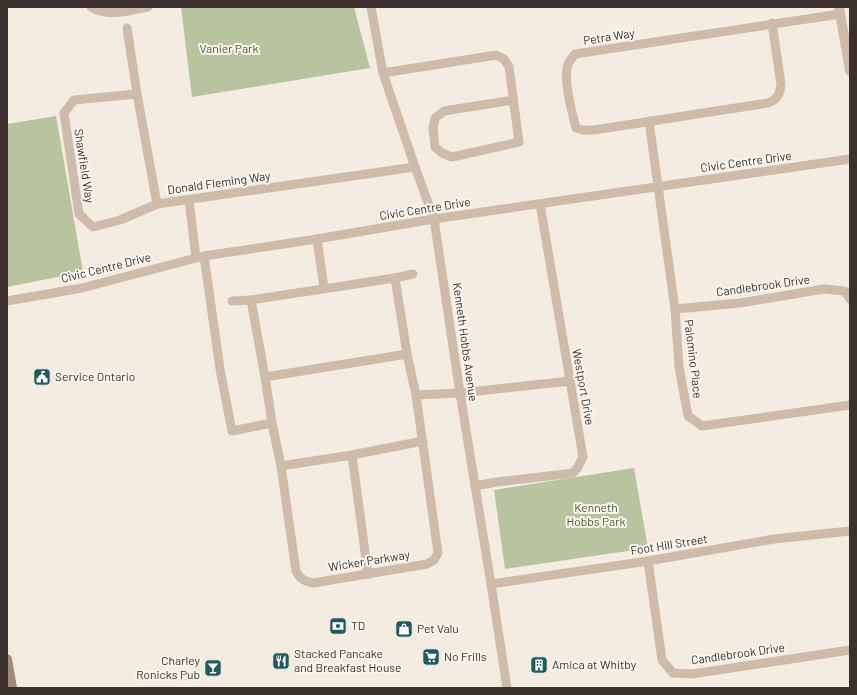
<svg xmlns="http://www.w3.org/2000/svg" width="857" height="695" font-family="Barlow,sans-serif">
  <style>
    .green { fill: #b8c4a0 }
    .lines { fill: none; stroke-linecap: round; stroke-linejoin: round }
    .minor { stroke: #cdbbac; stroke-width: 9 }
    .tertiary { stroke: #cdbbac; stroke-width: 10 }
    .secondary { stroke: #a18a7d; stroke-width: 10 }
    .labels { text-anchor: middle; stroke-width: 4; stroke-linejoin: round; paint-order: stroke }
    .street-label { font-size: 12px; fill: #3b302b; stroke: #fbf5ee }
    .park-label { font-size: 12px; fill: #4a5a2e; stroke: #fbf5ee }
    .poi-label { font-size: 12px; fill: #3b302b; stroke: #fbf5ee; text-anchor: start }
  </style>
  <rect width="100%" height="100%" fill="#f4ebe1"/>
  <g class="green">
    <path d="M181,7H354L370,68L192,97Z"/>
    <path d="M56,116L83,272L7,287V124Z"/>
    <path d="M634,468L648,548L505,569L494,490Z"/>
  </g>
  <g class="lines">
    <g class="minor">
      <path d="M91,7C108,18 130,10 148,7"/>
      <path d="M371,7L383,73L415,167L434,219L460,393L491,584L507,688"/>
      <path d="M772,23L781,84C780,94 778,99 768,103L594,130H583L576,128C572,113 564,82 567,68C568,62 571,59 575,54L840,14"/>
      <path d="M127,28L137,94L157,204L415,167"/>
      <path d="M383,73L496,55L504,59L509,67L519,142L452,157L442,153L435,147L433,128L435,118L444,111L513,100"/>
      <path d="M137,94L74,100L64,113L79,214L93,227L120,220L157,204"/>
      <path d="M649,121L675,309L679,367L688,416L702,426L850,405"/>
      <path d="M189,200L196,258"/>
      <path d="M317,239L324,288"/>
      <path d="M204,256L220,369L232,431L272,423"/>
      <path d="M395,278L407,354L416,395L438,553L434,560L427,564L313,583C304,581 300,579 296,571L281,466L272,423L265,377L251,300Z"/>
      <path d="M395,278L413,274"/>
      <path d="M7,301L82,288L204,256L317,239L434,219L850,159"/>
      <path d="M232,301L251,300"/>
      <path d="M675,309L740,303L824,289L845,291L850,299"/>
      <path d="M265,377L407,354"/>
      <path d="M416,395L460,393L570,381"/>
      <path d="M352,455L368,574"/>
      <path d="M281,466L352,455L423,441"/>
      <path d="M475,486L497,482L573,473L578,467L583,457L540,204"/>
      <path d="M648,561L662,660L673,673L692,674L850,650"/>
      <path d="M491,584L648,561L774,539L850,531"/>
    </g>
    <path class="tertiary" d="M839,7L850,71"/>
    <path class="secondary" d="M7,659L12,688"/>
  </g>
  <defs>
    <symbol id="civic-square" viewBox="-11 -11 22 22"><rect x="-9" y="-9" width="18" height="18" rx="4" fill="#1f5a5e" stroke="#fbf5ee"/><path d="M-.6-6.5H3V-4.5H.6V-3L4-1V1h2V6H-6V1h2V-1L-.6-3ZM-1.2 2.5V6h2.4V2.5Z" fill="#fff"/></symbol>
    <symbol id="bank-square" viewBox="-11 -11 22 22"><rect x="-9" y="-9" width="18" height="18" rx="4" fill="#1f5a5e" stroke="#fbf5ee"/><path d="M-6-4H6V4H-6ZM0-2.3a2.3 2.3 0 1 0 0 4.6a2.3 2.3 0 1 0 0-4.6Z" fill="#fff"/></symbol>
    <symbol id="shop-square" viewBox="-11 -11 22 22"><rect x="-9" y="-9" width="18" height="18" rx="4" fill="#1f5a5e" stroke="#fbf5ee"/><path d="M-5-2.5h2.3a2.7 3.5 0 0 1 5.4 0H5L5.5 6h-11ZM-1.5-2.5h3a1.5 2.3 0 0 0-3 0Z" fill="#fff"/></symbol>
    <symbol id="supermarket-square" viewBox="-11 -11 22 22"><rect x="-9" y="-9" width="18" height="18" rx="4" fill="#1f5a5e" stroke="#fbf5ee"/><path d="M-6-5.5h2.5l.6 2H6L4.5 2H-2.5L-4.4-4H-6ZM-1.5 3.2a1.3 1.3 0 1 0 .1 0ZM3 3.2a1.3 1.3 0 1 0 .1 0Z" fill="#fff"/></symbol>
    <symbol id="restaurant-square" viewBox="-11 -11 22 22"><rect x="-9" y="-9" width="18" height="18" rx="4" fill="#1f5a5e" stroke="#fbf5ee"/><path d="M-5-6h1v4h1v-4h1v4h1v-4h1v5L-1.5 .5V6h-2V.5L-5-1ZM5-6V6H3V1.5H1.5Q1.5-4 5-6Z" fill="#fff"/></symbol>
    <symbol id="building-square" viewBox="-11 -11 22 22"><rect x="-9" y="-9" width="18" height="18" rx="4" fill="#1f5a5e" stroke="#fbf5ee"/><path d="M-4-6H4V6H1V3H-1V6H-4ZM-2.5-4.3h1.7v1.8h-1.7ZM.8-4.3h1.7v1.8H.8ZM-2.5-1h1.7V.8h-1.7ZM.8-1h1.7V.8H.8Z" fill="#fff"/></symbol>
    <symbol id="bar-square" viewBox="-11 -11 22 22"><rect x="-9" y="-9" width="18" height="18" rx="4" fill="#1f5a5e" stroke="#fbf5ee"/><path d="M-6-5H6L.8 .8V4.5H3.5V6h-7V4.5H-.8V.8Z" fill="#fff"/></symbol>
  </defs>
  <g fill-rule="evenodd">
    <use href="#civic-square" x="32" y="367" width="20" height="20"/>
    <use href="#bank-square" x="328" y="616" width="20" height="20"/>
    <use href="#shop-square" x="394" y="619" width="20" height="20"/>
    <use href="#supermarket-square" x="421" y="647" width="20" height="20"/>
    <use href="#restaurant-square" x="271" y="651" width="20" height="20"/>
    <use href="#building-square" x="529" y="655" width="20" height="20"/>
    <use href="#bar-square" x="203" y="658" width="20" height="20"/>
  </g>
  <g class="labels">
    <g class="street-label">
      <text transform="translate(609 37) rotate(-9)" y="4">Petra Way</text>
      <text transform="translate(746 162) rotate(-8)" y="4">Civic Centre Drive</text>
      <text transform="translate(84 166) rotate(81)" y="4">Shawfield Way</text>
      <text transform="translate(219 183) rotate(-8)" y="4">Donald Fleming Way</text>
      <text transform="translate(425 209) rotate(-9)" y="4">Civic Centre Drive</text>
      <text transform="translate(106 268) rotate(-14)" y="4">Civic Centre Drive</text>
      <text transform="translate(763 286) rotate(-8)" y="4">Candlebrook Drive</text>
      <text transform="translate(465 342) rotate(82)" y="4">Kenneth Hobbs Avenue</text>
      <text transform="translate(693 359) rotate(83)" y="4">Palomino Place</text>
      <text transform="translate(583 387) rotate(80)" y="4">Westport Drive</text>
      <text transform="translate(669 545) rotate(-9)" y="4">Foot Hill Street</text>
      <text transform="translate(369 561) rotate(-9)" y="4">Wicker Parkway</text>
      <text transform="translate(738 654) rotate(-8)" y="4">Candlebrook Drive</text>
    </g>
    <g class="park-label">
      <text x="229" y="53">Vanier Park</text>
      <text x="596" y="512">Kenneth<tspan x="596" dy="14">Hobbs Park</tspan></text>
    </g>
    <g class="poi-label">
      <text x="55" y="381">Service Ontario</text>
      <text x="351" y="630">TD</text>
      <text x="417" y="633">Pet Valu</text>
      <text x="294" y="658">Stacked Pancake<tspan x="294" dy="14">and Breakfast House</tspan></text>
      <text x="444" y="661">No Frills</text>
      <text x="200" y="665" text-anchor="end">Charley<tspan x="200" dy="14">Ronicks Pub</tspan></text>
      <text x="552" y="669">Amica at Whitby</text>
    </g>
  </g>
  <rect width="857" height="695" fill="none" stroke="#3b302b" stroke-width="16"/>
</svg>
